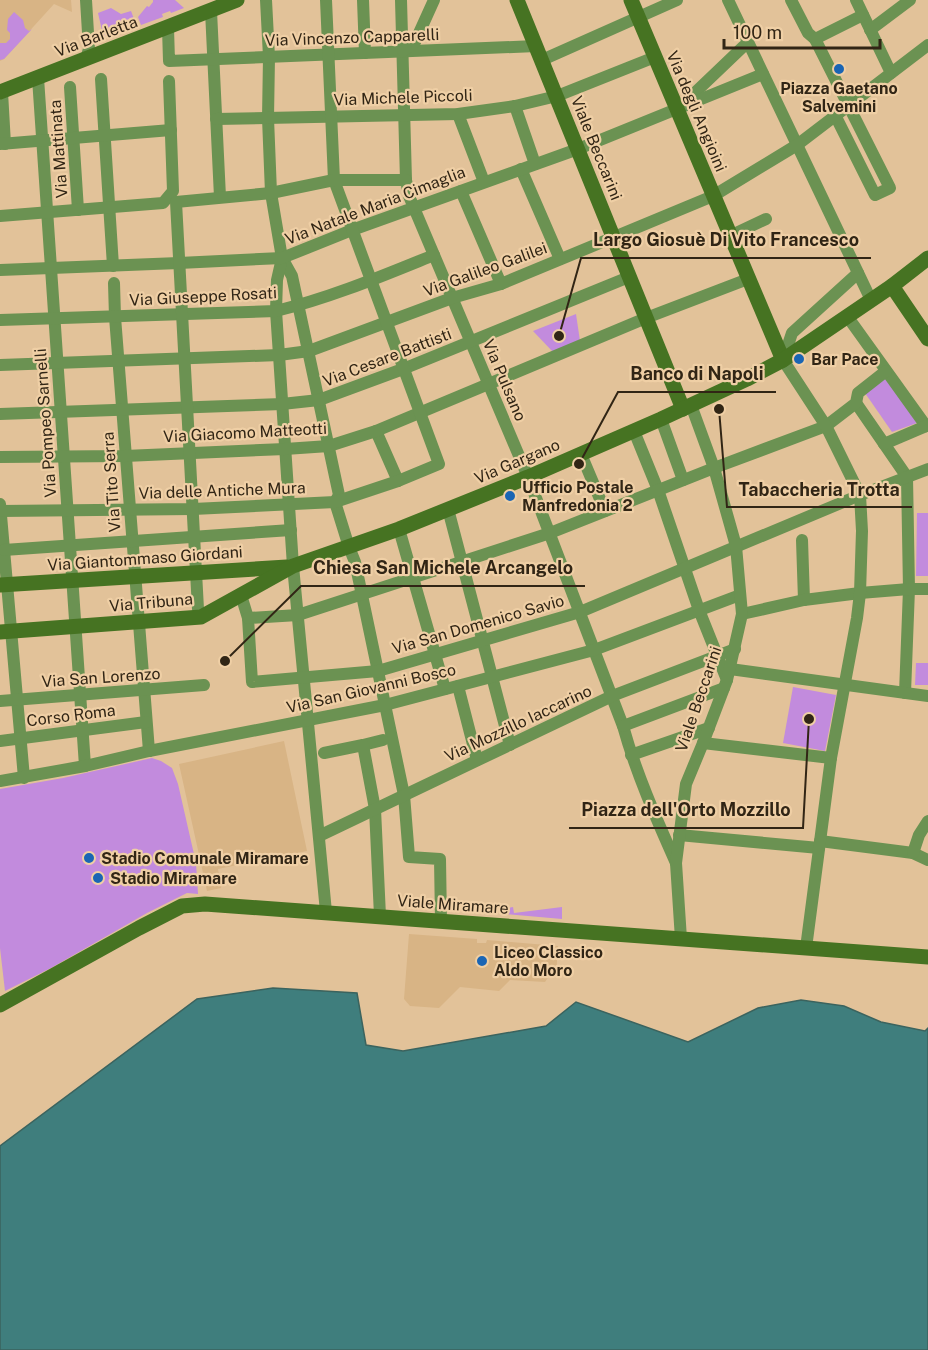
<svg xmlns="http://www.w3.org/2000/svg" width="928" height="1350" font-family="'Public Sans',sans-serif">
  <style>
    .built { fill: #d8b485 }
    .green { fill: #c28bdd }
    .water { fill: #3f7e7d; stroke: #3b635e; stroke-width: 1.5 }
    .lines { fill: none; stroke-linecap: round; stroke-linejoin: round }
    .street { stroke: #6b9252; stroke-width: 12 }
    .secondary { stroke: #467322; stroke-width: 15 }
    .poi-dot { fill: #1a65b4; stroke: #efcfa5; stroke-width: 2 }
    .labels { text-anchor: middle; stroke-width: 4.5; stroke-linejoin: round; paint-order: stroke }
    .street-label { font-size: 16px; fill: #312515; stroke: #efcfa5 }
    .poi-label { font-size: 16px; font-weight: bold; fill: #312515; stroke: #efcfa5; text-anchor: start }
    .leader { fill: none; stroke: #312515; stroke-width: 2 }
    .callout-dot { fill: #312515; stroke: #efcfa5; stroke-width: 2 }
    .callout-label { font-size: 18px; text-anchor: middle; font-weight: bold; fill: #312515; stroke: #efcfa5; stroke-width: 4.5; stroke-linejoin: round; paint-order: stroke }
  </style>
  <rect width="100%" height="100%" fill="#e2c299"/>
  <g class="built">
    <path d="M0,0H71L72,12L54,4L4,59L0,61Z"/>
    <path d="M284,741L307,851L218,869L221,888L207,891L179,764Z"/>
    <path d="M409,934L477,939V943H486L487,940L558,946L556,977L549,976L545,982L510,980L499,991L460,987L439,1008L410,1006L404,999Z"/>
  </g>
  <g class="green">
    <path d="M153,0H175L184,8L171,13L170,11L162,14L163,17L141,25L138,17L147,6L149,7L153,2Z"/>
    <path d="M111,8L121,14L131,11L137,27L109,38L103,35L98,13Z"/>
    <path d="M14,12L23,20L25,28L29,31L32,29L4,59L0,60V43H6L10,39V33L7,30L8,19Z"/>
    <path d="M576,314L580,341L553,352L533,331Z"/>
    <path d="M885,378L917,423L892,432L865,393Z"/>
    <path d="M917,513H928V576H916Z"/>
    <path d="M916,663H928V685H915Z"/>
    <path d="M793,687L836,695L825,751L783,743Z"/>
    <path d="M152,758L161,761L172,768L178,784L196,863L198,894L187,893L147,913L51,968L5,991L0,948V789L63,778Z"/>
    <path d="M513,907L514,913L562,907V919L505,914L504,909Z"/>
  </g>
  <path class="water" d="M273,988L357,993L366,1045L403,1051L546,1026L576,1002L688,1042L758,1008L801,1000L844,1006L881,1022L925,1031L928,1028V1350H0V1146L197,999Z"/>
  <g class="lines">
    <g class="street">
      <path d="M86,0L89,49L86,59"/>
      <path d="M266,0L269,57L268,118L271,193L282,258L292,276L339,495L335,502L349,547L355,562L404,795L409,857L440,859L441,921"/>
      <path d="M363,0L365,53"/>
      <path d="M401,0L406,180L409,196L528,477L623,726C636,773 656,818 676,863"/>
      <path d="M728,0L871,300"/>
      <path d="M791,0L808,33L815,39"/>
      <path d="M856,0L891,73"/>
      <path d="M211,11L220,197"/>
      <path d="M168,28L169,61L536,46"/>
      <path d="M870,30L910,0"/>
      <path d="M403,51L415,42L434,0"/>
      <path d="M542,60L677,0"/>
      <path d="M38,78L85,766"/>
      <path d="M101,79L113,266"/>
      <path d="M70,87L78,210"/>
      <path d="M2,92L5,144"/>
      <path d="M682,105L748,42"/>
      <path d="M515,106L535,164"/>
      <path d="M458,114L484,182"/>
      <path d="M835,115L875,195L890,188L815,39L863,15"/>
      <path d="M216,119L458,114L515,106L557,96L655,57"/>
      <path d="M0,144L171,130"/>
      <path d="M521,169L560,259"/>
      <path d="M461,191L501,284"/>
      <path d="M0,216L163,203L173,191L169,81"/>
      <path d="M730,236L766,219"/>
      <path d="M282,258L277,280L276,311L279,355L293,566L326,912"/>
      <path d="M0,270L179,263L282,258L352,230L578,149L763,74"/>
      <path d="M114,283L115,317L149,751"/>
      <path d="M847,316L926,426L928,425"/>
      <path d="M0,320L276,311C330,298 382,276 434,255"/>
      <path d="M0,365L279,355L309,351L452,298L501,284L713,196L797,145L928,45"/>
      <path d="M856,403L907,477L909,589L905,693"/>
      <path d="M0,414L282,404L319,400L403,369L629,277"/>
      <path d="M661,419L683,480"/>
      <path d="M376,431L398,481"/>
      <path d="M634,431L658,490L699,610L727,680"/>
      <path d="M884,444L926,426"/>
      <path d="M581,454L605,511"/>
      <path d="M0,457L125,456L285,449L329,446L376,431L646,318L748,279"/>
      <path d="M0,504L24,778"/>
      <path d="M448,509L510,745"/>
      <path d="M0,511L193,509L335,502L398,481L439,464L334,180L326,0"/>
      <path d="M399,529L445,689"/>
      <path d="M802,540L804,600"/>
      <path d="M4,550L291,530"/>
      <path d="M241,595L248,618L252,682L378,671L580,612L860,495L928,469"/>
      <path d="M198,609L176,202L271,193L334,180H406"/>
      <path d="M742,614L804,600L860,593L909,589H928"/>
      <path d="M248,618L298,615L550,533L714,468L826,426L856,403L858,393L886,371"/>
      <path d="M730,669L928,696"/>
      <path d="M458,686L477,760"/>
      <path d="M0,701L204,685"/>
      <path d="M623,726L724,688"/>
      <path d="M0,741L146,722"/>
      <path d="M703,743L831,758"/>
      <path d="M363,745L383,740"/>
      <path d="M324,753L363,745L375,809L380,916"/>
      <path d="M631,755L709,728"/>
      <path d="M0,781L85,766L149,751L385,705L594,650L740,595"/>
      <path d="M679,835L819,848"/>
      <path d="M319,836L612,696L735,649"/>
      <path d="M820,841L913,853L928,860"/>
      <path d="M913,853L919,835L928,821"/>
      <path d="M681,939L676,863L686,784L703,743L727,680L742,614L736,546L714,468L691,405"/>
      <path d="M806,948L831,758L857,618L860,593L862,531L860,495L826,426L783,360L792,333L858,273"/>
    </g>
    <g class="secondary">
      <path d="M517,0L683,409"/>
      <path d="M631,0L783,360"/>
      <path d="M0,92L237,0"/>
      <path d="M892,286L928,339"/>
      <path d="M0,585L287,567"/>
      <path d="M0,632L201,617L293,566L399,529L528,477L661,419L747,379L783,360L892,286L928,258"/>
      <path d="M0,1005L139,928L182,906L205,904L928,957"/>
    </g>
  </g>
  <g class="poi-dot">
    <circle cx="839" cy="69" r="6"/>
    <circle cx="799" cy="359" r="6"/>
    <circle cx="510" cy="496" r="6"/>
    <circle cx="89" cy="858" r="6"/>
    <circle cx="98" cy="878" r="6"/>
    <circle cx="482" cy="961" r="6"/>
  </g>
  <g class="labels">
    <g class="street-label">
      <text transform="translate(96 36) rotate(-21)" y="6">Via Barletta</text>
      <text transform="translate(352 37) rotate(-2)" y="6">Via Vincenzo Capparelli</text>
      <text transform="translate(403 97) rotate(-2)" y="6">Via Michele Piccoli</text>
      <text transform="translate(697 111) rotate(67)" y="6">Via degli Angioini</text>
      <text transform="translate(597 148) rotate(68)" y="6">Viale Beccarini</text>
      <text transform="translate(58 149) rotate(-94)" y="6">Via Mattinata</text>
      <text transform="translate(375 205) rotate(-21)" y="6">Via Natale Maria Cimaglia</text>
      <text transform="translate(485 269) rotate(-20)" y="6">Via Galileo Galilei</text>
      <text transform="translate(203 296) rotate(-3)" y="6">Via Giuseppe Rosati</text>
      <text transform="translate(387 357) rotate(-21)" y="6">Via Cesare Battisti</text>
      <text transform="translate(505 380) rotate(67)" y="6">Via Pulsano</text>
      <text transform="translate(45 423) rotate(-94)" y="6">Via Pompeo Sarnelli</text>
      <text transform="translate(245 432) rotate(-3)" y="6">Via Giacomo Matteotti</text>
      <text transform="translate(517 461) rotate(-23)" y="6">Via Gargano</text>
      <text transform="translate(111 482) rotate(-94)" y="6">Via Tito Serra</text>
      <text transform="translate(222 490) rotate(-2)" y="6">Via delle Antiche Mura</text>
      <text transform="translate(145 558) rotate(-4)" y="6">Via Giantommaso Giordani</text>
      <text transform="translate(151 602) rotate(-5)" y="6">Via Tribuna</text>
      <text transform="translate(478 624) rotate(-16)" y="6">Via San Domenico Savio</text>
      <text transform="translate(101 677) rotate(-4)" y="6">Via San Lorenzo</text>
      <text transform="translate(371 688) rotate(-13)" y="6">Via San Giovanni Bosco</text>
      <text transform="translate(698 699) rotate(-71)" y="6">Viale Beccarini</text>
      <text transform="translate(71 715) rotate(-7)" y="6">Corso Roma</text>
      <text transform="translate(518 723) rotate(-25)" y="6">Via Mozzillo Iaccarino</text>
      <text transform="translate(453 904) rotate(4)" y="6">Viale Miramare</text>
    </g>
    <g class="poi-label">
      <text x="839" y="94" text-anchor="middle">Piazza Gaetano<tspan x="839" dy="18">Salvemini</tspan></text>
      <text x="811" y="365">Bar Pace</text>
      <text x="522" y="493">Ufficio Postale<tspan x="522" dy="18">Manfredonia 2</tspan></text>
      <text x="101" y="864">Stadio Comunale Miramare</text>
      <text x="110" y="884">Stadio Miramare</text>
      <text x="494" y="958">Liceo Classico<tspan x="494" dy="18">Aldo Moro</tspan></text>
    </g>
  </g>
  <path class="leader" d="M559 336L581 258H871M579 464L618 392H776M719 409L727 507H912M225 661L301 586H585M809 719L803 828H569"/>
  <g class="callout-dot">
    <circle cx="559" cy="336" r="6"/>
    <circle cx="579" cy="464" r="6"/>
    <circle cx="719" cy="409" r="6"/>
    <circle cx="225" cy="661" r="6"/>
    <circle cx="809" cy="719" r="6"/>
  </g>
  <g class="callout-label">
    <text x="726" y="246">Largo Giosuè Di Vito Francesco</text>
    <text x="697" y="380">Banco di Napoli</text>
    <text x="819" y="496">Tabaccheria Trotta</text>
    <text x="443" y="574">Chiesa San Michele Arcangelo</text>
    <text x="686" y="816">Piazza dell'Orto Mozzillo</text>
  </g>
  <path d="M724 39v9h156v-9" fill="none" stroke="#312515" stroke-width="3"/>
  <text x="733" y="39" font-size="18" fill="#312515" stroke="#efcfa5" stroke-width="4.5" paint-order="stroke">100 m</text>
</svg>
